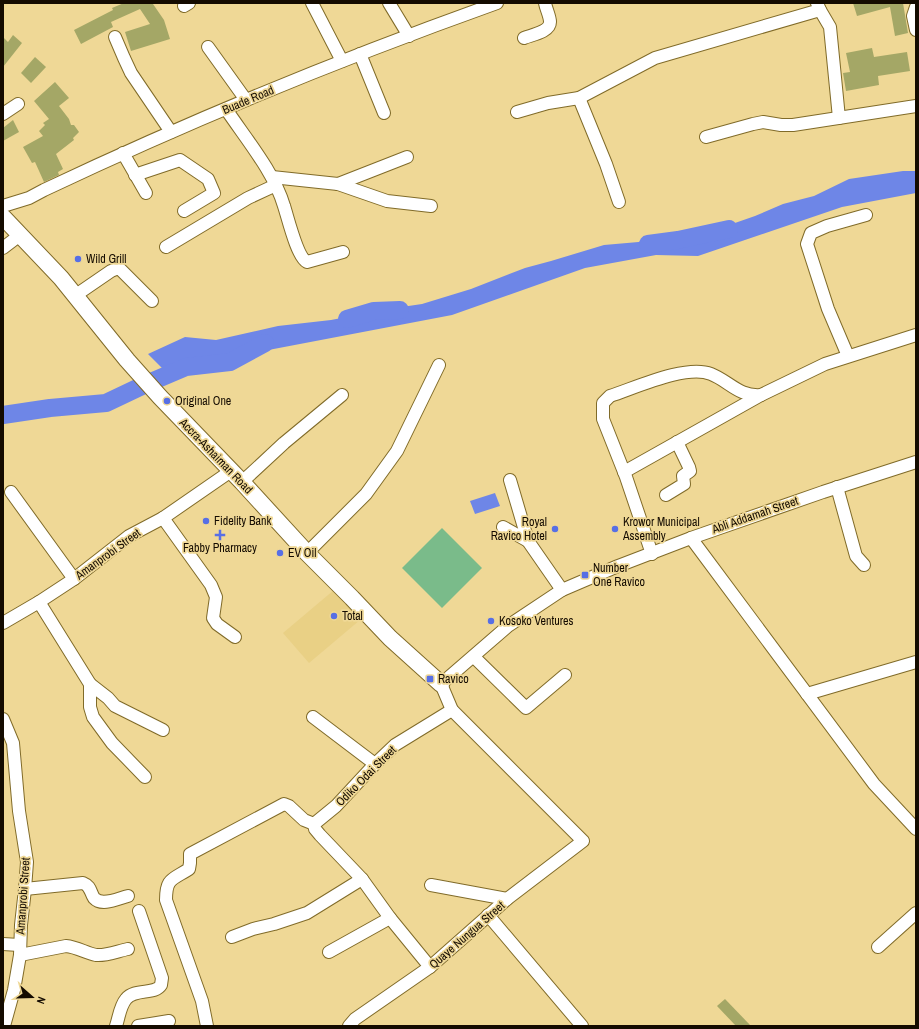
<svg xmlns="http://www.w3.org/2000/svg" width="919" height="1029" font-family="'Archivo Narrow',sans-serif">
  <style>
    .built { fill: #e9d085 }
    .green { fill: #7abb8a }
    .water { fill: #6e86e7 }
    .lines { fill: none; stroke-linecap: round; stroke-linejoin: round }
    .river { stroke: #6e86e7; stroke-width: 18 }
    .building { fill: #a4a766 }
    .minor-casing { stroke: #806b29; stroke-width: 14 }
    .major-casing { stroke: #806b29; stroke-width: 18 }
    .minor { stroke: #fff; stroke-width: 12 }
    .major { stroke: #fff; stroke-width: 16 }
    .poi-dot { fill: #576fe5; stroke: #efd896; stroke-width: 1.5 }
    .labels { text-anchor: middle; stroke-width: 3.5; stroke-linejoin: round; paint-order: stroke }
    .street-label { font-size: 12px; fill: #140b00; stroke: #efd896 }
    .poi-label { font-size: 12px; fill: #140b00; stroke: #efd896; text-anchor: start }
  </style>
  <rect width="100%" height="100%" fill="#efd896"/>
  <path class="built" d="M334,590L360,620L309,663L283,633Z"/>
  <path class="green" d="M442,528L482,568L442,608L402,568Z"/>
  <g class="water">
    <path d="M903,171H916V193L842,207L698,256L656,255L585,268L452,315L200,363L162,368L148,354L185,337L216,340L278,326L331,320L388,309L422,304L471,289L525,268L551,261L604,245L650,241H694L712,231L755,216L783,204L814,196L849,179Z"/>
    <path d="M495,493L500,506L475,514L470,501Z"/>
  </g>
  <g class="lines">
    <g class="river">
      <path d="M648,244L678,240L729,229"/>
      <path d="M347,319L374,311L400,310"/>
      <path d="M3,415L50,408L106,403L146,384L186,367L230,362L265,343"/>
    </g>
  </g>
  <g class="building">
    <path d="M124,3H155L153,4L164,20L170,39L131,51L125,32L150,24L140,9L111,22L113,27L81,44L74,30L113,10L112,8Z"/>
    <path d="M853,3H903L908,33L895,36L890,7L857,16Z"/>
    <path d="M13,35L22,43L3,67V37L8,42Z"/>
    <path d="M872,48L874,57L907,52L910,71L878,76L879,85L846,91L843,73L850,72L846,53Z"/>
    <path d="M35,57L46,67L31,83L21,73Z"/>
    <path d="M55,82L69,98L59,106L69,119L71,125H74L79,132L73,138L74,140L56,154L63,169L58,172L59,175L44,182L35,162L32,163L23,147L43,136L39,131L45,125L43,123L49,119L34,101Z"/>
    <path d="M13,120L19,132L3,141V128Z"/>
    <path d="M725,999L751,1026H736L717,1006Z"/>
  </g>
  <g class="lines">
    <defs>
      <g id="minor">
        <path d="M312,3L342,61"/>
        <path d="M389,3L409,36"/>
        <path d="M817,3L820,10L830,27L839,118"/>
        <path d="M184,6L189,3"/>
        <path d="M916,7L913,16L916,30"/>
        <path d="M115,37L124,58L131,73L171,132"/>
        <path d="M524,38C531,35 550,32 550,22C550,16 546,9 545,3"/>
        <path d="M208,47L246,100"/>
        <path d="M360,54L384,113"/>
        <path d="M579,98L606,164L619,202"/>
        <path d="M226,109C246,139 274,172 284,206C288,218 297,257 307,262L343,252"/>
        <path d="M517,112L548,103L579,98L655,58L820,10"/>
        <path d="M3,114L18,104"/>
        <path d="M706,137L753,124L763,122L781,125H793L916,106"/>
        <path d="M123,153L146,193"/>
        <path d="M135,175L180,160L208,179L214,193L184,211"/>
        <path d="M272,177L338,184L387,201L431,206"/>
        <path d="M338,184L407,157"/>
        <path d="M3,206L29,198L44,190C192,120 343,58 497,3"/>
        <path d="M166,247L248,198L276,185"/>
        <path d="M3,248L20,235"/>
        <path d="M76,295L111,271L116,269H120L152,301"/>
        <path d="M848,356L828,309L807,244L811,233L827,226L866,215"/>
        <path d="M624,472L761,395"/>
        <path d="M510,480L528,541L562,590"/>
        <path d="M242,482L284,443L342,395"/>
        <path d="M837,487L856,556L864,565"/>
        <path d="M11,492L74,579"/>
        <path d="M666,495L684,484L683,476L690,471L689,467L677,442"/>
        <path d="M163,518L211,585L216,597L213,618L217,624L235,637"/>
        <path d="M503,527L528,541"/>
        <path d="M691,538L874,784L916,829"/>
        <path d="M307,553L366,494L397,451L439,365"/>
        <path d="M652,554L626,477L603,419V403L610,396C635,388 686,364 711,374C729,381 739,397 761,395L825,364L916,335"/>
        <path d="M39,602L90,684V707L93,717L112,743L145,777"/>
        <path d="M3,623L39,602L74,579L129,536L163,518L231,471"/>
        <path d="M474,657L526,708L565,675"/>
        <path d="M90,684L108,698L115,706L163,730"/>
        <path d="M807,694L916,662"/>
        <path d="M313,717L375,764"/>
        <path d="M3,719L13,743L19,811L27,862L25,889L21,925L20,955L14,990L4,1026"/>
        <path d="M431,885L507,899"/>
        <path d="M25,889L83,883C91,886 90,892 94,898C102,907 119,898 128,896"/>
        <path d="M488,915L582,1026"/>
        <path d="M232,937L253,929L274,924L307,913L362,879"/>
        <path d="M3,944L19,945"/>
        <path d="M878,947L916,913"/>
        <path d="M329,952L390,918"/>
        <path d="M20,955L66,946C77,947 86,953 96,955C106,956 118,951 128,949"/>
        <path d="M430,967L390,918L362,879L320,835L315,829L314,824L336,806L375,764L395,745L452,710"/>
        <path d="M116,1026C119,1017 120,1006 126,999C135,988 155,995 161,985L162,978L139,911"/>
        <path d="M138,1026L169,1021"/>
        <path d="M207,1026L202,1001L166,900C166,878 172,880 189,869L190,863V854L284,804L289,806L304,820L314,824"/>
        <path d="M349,1026L355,1019L430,967L507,899L583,841L452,710L441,684L508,626L562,590L618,566L691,538L823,492L916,462"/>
      </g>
      <path id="major" d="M3,217L61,278L127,360L160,397L242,482L307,553L352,598L390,638L441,684"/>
    </defs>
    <use href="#minor" class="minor-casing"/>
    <use href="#major" class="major-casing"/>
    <use href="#minor" class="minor"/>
    <use href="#major" class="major"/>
  </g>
  <g class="poi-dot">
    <circle cx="78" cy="259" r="4"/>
    <circle cx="167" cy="401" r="4"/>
    <circle cx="206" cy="521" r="4"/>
    <circle cx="555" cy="529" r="4"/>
    <circle cx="615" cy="529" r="4"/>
    <path d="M218 529h4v4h4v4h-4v4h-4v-4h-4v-4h4z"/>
    <circle cx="280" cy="553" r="4"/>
    <rect x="581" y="571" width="8" height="8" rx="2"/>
    <circle cx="334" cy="616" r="4"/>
    <circle cx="491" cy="621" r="4"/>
    <rect x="426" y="675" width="8" height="8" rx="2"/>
  </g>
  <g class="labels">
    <g class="street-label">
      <text transform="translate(248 100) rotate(-23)" y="4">Buade Road</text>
      <text transform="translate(216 456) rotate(46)" y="4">Accra-Ashaiman Road</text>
      <text transform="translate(755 515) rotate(-19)" y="4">Abli Addamah Street</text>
      <text transform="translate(108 554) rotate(-36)" y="4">Amanprobi Street</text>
      <text transform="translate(366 776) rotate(-45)" y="4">Odiko Odai Street</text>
      <text transform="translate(23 896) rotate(-86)" y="4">Amanprobi Street</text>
      <text transform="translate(467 935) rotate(-41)" y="4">Quaye Nungua Street</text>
    </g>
    <g class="poi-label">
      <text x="86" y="263">Wild Grill</text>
      <text x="175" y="405">Original One</text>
      <text x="214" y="525">Fidelity Bank</text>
      <text x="547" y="526" text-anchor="end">Royal<tspan x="547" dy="14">Ravico Hotel</tspan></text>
      <text x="623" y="526">Krowor Municipal<tspan x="623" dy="14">Assembly</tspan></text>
      <text x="220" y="552" text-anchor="middle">Fabby Pharmacy</text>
      <text x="288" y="557">EV Oil</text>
      <text x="593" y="572">Number<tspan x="593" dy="14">One Ravico</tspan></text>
      <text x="342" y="620">Total</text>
      <text x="499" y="625">Kosoko Ventures</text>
      <text x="438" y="683">Ravico</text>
    </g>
  </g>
  <rect width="919" height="1029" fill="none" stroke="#140b00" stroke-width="8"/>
  <g transform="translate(32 997) rotate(110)" stroke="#efd896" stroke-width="3" paint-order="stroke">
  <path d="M0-3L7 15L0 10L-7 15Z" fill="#140b00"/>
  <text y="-6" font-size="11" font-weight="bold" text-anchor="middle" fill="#140b00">N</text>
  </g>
</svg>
